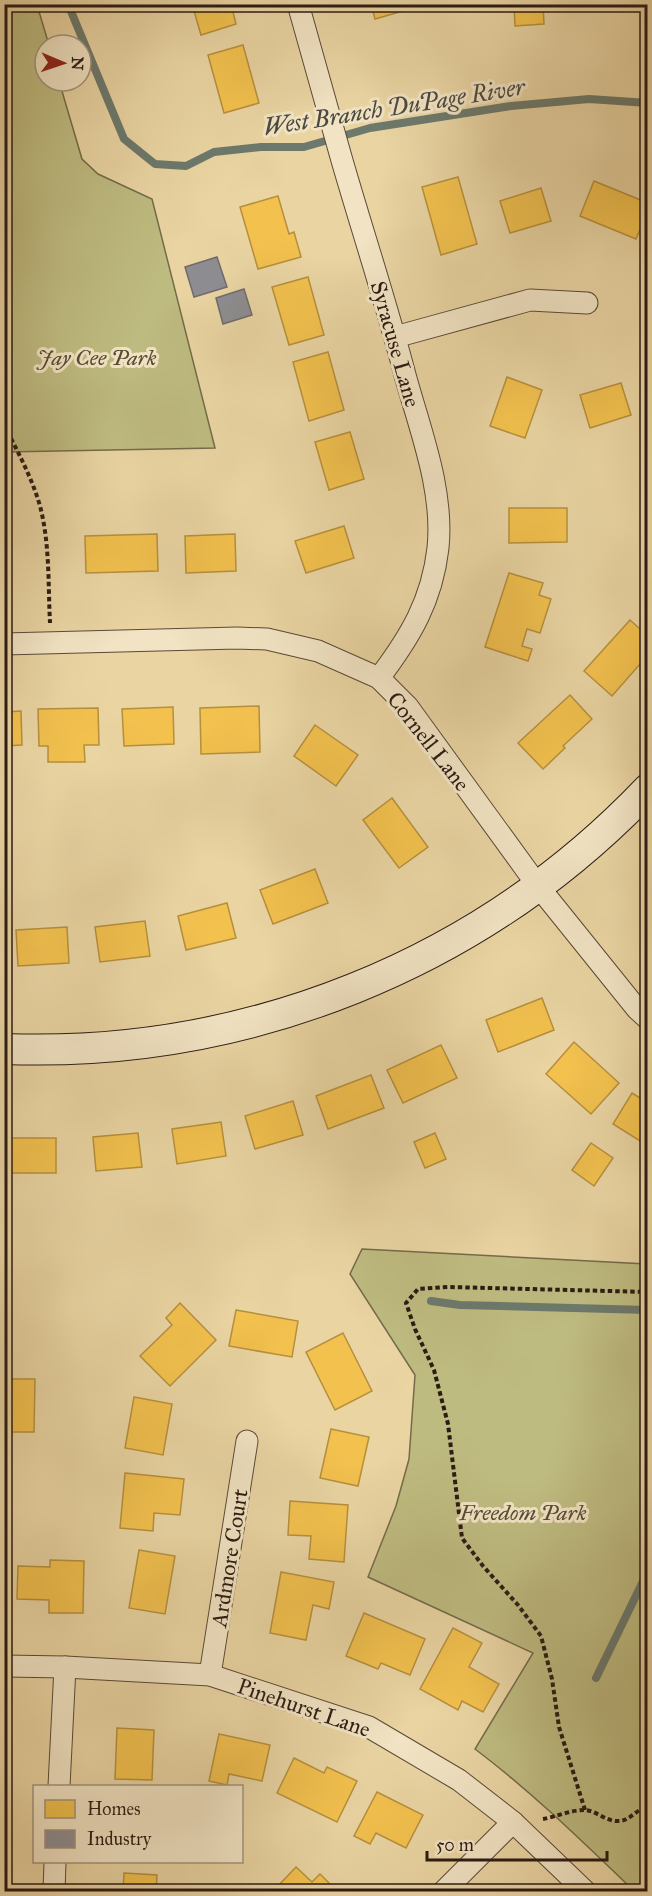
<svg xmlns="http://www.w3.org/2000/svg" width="652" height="1896" font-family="'IM FELL Great Primer',serif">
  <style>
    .green { fill: #bebb80; stroke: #746b4a; stroke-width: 1.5 }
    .homes { fill: #f2c14e; stroke: #b68f3d; stroke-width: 1.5 }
    .industry { fill: #8d8d92; stroke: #706b6c; stroke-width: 1.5 }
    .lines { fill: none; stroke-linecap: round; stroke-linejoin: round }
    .stream { stroke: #6c796c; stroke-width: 8 }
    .street-casing { stroke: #5a4938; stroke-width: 23 }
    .secondary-casing { stroke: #2b1b14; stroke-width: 32 }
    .path { stroke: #2b1b14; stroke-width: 4; stroke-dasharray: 4.5 3; stroke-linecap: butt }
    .street { stroke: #f1e3c3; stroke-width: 21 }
    .secondary { stroke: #f1e3c3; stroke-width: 30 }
    .labels { text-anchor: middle; stroke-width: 6; stroke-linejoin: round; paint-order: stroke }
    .street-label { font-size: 22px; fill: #2b1b14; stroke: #f1e3c3 }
    .park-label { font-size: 22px; font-style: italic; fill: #574b34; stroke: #f1e3c3 }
    .water-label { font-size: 24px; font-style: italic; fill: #4b4a40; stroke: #f1e3c3 }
  </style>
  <rect width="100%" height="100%" fill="#e9d4a2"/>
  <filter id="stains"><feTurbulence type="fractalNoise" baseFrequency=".00333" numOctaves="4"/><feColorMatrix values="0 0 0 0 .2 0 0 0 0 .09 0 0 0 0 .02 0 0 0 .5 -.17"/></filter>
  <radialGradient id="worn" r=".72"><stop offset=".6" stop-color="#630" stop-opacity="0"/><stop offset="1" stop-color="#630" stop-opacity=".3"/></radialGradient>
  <g class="green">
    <path d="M4,5H37L49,45H45V81H59L82,159L98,174L152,199L215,448L5,452Z"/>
    <path d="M362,1249L647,1264V1891H634C583,1842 532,1792 475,1749L533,1653L368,1577L396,1506L409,1459L415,1375L350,1274Z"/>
  </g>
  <g class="homes">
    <path d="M192,4H231L236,24L201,35Z"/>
    <path d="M371,4H409L410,9L375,19Z"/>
    <path d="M514,4H543L544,24L515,26Z"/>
    <path d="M243,45L259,103L224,113L208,55Z"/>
    <path d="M458,177L477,244L441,255L422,187Z"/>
    <path d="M594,181L648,203V211L636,239L580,216Z"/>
    <path d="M541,188L551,221L510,233L500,201Z"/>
    <path d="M278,196L289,234L294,232L301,257L258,269L240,207Z"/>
    <path d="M308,277L324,335L289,345L272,287Z"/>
    <path d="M328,352L344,410L309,421L293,362Z"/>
    <path d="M507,377L542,390L525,438L490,426Z"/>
    <path d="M621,383L631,415L590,428L580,395Z"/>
    <path d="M350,432L364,479L329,490L315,442Z"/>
    <path d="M509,508H567V542L509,543Z"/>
    <path d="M344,526L354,558L306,573L295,541Z"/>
    <path d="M157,534L158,571L86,573L85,536Z"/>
    <path d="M235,534L236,571L186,573L185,536Z"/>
    <path d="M509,573L543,583L539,595L551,599L540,633L527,629L522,646L532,649L528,661L485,647Z"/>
    <path d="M630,620L648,636V655L612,696L584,671Z"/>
    <path d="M570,695L592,719L563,746L565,748L543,769L518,743Z"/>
    <path d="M259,706L260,752L201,754L200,708Z"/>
    <path d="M173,707L174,744L124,746L122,709Z"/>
    <path d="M98,708L99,745H84L85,762H48V746H39L38,709Z"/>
    <path d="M21,711L22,745L4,746V712Z"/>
    <path d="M315,725L358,755L336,786L294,756Z"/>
    <path d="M392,798L428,847L399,868L363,820Z"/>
    <path d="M315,869L328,903L273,924L260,890Z"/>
    <path d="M227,903L236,938L186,950L178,916Z"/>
    <path d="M145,921L150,956L100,962L95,927Z"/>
    <path d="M67,927L69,963L18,966L16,930Z"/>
    <path d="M542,998L554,1030L498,1052L486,1020Z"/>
    <path d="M574,1042L619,1083L591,1114L546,1074Z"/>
    <path d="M441,1045L457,1078L403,1103L387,1070Z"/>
    <path d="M371,1075L384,1108L328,1129L316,1096Z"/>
    <path d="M632,1093L648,1103V1146L613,1124Z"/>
    <path d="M293,1101L303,1135L255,1149L245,1116Z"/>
    <path d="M221,1122L226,1156L177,1164L172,1129Z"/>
    <path d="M138,1133L142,1167L96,1171L93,1137Z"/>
    <path d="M435,1133L446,1159L425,1168L414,1142Z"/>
    <rect x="6" y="1138" width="50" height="35"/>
    <path d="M591,1143L613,1158L594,1186L572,1170Z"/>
    <path d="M180,1303L216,1340L170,1386L140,1356L172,1325L166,1318Z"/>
    <path d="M236,1310L298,1321L292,1357L229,1346Z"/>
    <path d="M343,1333L372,1391L335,1410L306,1352Z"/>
    <path d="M4,1379H35L34,1432H4Z"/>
    <path d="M134,1397L172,1404L163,1455L125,1448Z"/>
    <path d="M331,1429L369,1437L358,1486L320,1478Z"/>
    <path d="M125,1473L184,1479L180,1515L154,1513L153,1531L120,1528Z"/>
    <path d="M290,1501L348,1505L344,1562L309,1559L311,1536L288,1535Z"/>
    <path d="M139,1550L175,1556L165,1614L129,1608Z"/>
    <path d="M50,1560L84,1561L83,1613H49V1600L17,1599L18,1566L50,1567Z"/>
    <path d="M281,1572L334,1582L329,1609L313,1605L306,1640L270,1633Z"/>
    <path d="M364,1613L425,1639L410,1675L381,1663L378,1669L346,1656Z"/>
    <path d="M453,1628L482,1643L469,1667L499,1684L483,1712L462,1701L458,1710L420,1689Z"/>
    <path d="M4,1719H11L9,1770H4Z"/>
    <path d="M117,1728L154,1730L152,1780L115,1779Z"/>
    <path d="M219,1734L270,1745L262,1781L229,1774L227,1785L209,1781Z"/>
    <path d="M294,1758L324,1773L327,1767L357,1781L337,1822L277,1793Z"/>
    <path d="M377,1792L423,1815L406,1848L376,1833L370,1844L354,1836Z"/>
    <path d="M296,1867L312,1882L320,1874L338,1892H282L277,1887Z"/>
    <path d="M124,1873L157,1875L156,1892H123Z"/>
  </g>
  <g class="industry">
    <path d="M217,257L227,287L194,297L185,267Z"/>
    <path d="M244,289L252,315L223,324L216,298Z"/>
  </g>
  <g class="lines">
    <g class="stream">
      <path d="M68,4L124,139L155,164L186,166L214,152L261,147H304L370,128L511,106L589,99L648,103"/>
      <path d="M431,1301L460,1305L648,1310"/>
      <path d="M596,1678L648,1571"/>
    </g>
    <defs>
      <g id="street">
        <path d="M298,4C312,55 327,106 341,157C362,230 386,302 405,375C420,430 444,490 438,548C432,601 410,637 379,678"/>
        <path d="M395,337L530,300L587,303"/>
        <path d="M4,644L237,638L267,639L318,651L379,678L408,707L538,886L637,1009L648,1019"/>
        <path d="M4,1666L65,1667L210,1675L369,1727L459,1780L513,1822L586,1892"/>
        <path d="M210,1675L247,1441"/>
        <path d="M59,1786L65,1667"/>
        <path d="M54,1892L55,1862"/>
        <path d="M443,1892L513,1822"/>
      </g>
      <path id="secondary" d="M4,1049C247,1058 480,965 648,789"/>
    </defs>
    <use href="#street" class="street-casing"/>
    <use href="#secondary" class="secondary-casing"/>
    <g class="path">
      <path d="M4,425C18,452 32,478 40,506C50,544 48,585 50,623"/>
      <path d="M585,1810L559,1727L552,1679L541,1636L518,1605L483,1566L462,1538L448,1424L434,1370L415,1329L406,1303L418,1289L448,1287L648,1292"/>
      <path d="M543,1819C555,1817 571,1810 584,1810C596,1810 606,1822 619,1821C630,1821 636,1809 648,1807"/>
    </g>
    <use href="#street" class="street"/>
    <use href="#secondary" class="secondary"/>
  </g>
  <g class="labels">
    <g class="street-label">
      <text transform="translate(396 344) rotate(74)" y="8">Syracuse Lane</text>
      <text transform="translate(429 741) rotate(52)" y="8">Cornell Lane</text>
      <text transform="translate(229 1558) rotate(-81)" y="8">Ardmore Court</text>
      <text transform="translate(304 1707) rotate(19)" y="8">Pinehurst Lane</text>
    </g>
    <g class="park-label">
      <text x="97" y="365">Jay Cee Park</text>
      <text x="523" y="1520">Freedom Park</text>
    </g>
    <g class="water-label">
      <text transform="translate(394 107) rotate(-9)" y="8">West Branch DuPage River</text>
    </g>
  </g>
  <rect width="652" height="1896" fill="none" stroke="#e9d4a2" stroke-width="24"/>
  <rect x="6" y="6" width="640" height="1884" fill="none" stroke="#2b1b14" stroke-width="3"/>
  <rect x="12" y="12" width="628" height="1872" fill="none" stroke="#2b1b14" stroke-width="1.5"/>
  <rect x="33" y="1785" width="210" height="78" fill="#f1e3c3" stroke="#a2937d" stroke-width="1.5"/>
  <rect x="45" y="1800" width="30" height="18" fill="#f2c14e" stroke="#a2937d" stroke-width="1.5"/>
  <text x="87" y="1815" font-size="18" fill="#2b1b14">Homes</text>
  <rect x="45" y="1830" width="30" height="18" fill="#8d8d92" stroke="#a2937d" stroke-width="1.5"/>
  <text x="87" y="1845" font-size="18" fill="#2b1b14">Industry</text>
  <g transform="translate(63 63) rotate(92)"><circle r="28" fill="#f1e3c3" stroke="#a2937d" stroke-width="1.5"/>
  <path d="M0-4.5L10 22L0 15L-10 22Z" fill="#8f2418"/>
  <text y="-9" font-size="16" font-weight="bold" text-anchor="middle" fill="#2b1b14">N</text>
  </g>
  <path d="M427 1851v9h180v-9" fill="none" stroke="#2b1b14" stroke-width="3"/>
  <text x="436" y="1851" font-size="18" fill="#2b1b14" stroke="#f1e3c3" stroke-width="4.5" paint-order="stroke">50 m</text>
  <rect width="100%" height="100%" filter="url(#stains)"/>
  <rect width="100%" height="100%" fill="url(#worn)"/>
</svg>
